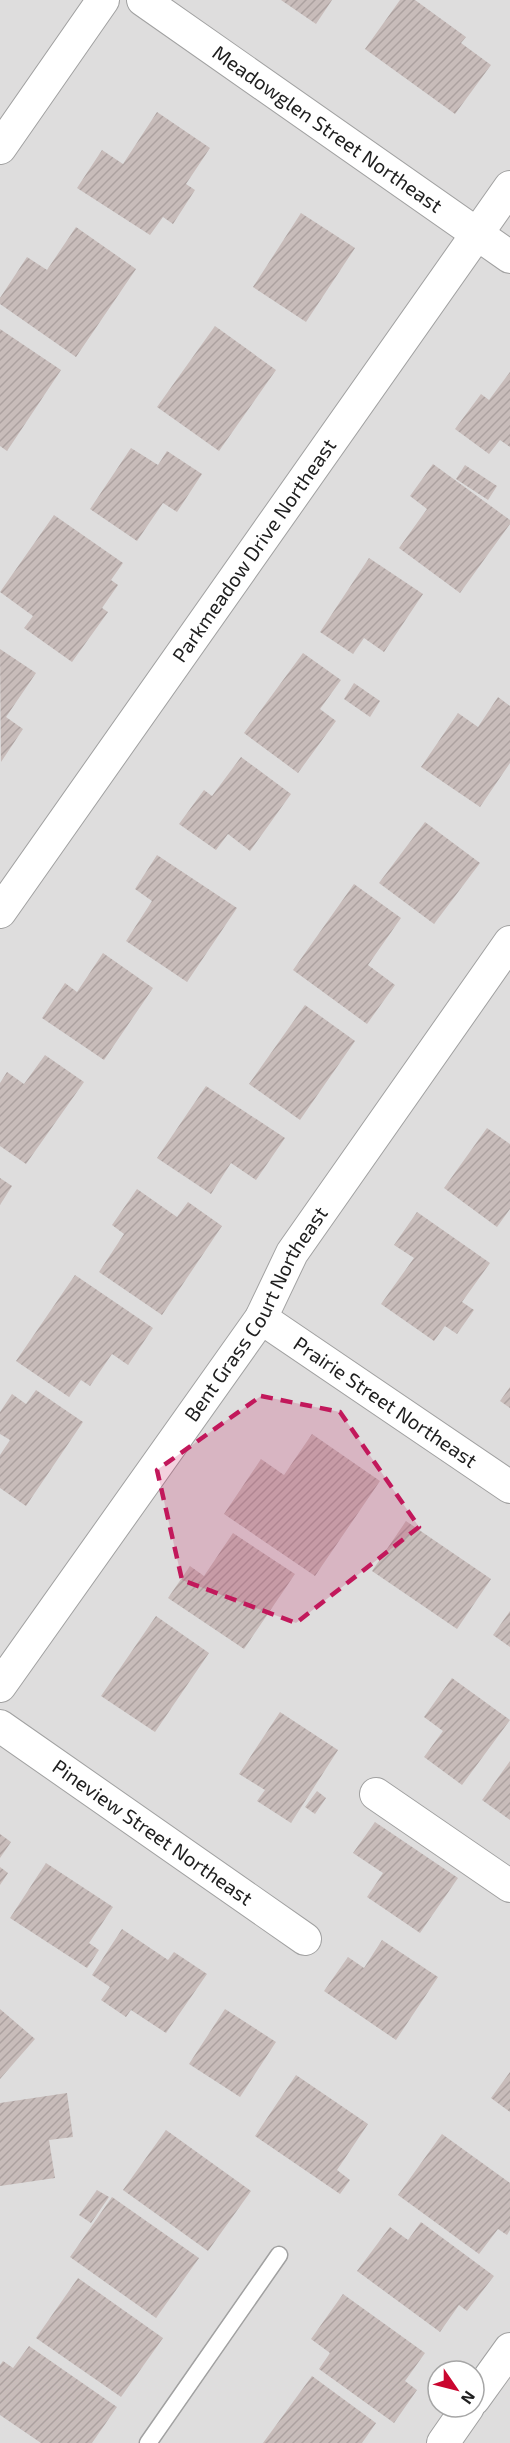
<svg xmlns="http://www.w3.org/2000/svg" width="510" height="2443" font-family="'Exo 2',sans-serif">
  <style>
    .residential { fill: #dedddd; fill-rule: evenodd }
    .building { fill: url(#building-hatch) }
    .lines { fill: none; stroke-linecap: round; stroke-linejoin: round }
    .lane-casing { stroke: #a1a1a1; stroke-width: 19 }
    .street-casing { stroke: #a1a1a1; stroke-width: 34 }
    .lane { stroke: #fff; stroke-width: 16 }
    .street { stroke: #fff; stroke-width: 32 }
    .marked { fill: #c2185b; fill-opacity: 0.2; stroke: #c2185b; stroke-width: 4.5; stroke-dasharray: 12 8; stroke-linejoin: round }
    .labels { text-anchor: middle; stroke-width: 4.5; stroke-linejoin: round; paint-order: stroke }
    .street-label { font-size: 20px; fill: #202020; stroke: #fff }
  </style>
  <defs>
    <pattern id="building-hatch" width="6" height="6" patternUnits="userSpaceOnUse" patternTransform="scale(1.5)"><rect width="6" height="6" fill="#c8bcba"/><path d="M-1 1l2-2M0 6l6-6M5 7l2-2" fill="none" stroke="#aca1a0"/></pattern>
  </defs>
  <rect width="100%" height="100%" fill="#f0ebe6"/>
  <path class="residential" d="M0,0H510V2443H0ZM438,2371H474V2407H438Z"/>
  <g class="building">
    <path d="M281,0H332L316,24Z"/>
    <path d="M400,0H415L466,37L461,43L491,65L455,114L365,49Z"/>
    <path d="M157,112L210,148L186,184L195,190L173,224L163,217L150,235L77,188L102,150L123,164Z"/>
    <path d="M301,213L355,248L306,322L253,287Z"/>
    <path d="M76,227L136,269L76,357L0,304V298L27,257L47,270Z"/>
    <path d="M215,326L276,370L219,451L157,407Z"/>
    <path d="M0,329L61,370L7,451L0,446Z"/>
    <path d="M510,372V447L500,440L489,454L455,429L481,394L489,400Z"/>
    <path d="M131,448L158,465L167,451L202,474L177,512L163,503L137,541L90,509Z"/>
    <path d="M433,464L510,520V524L460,593L399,548L427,509L410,496Z"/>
    <path d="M465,465L497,486L488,500L456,479Z"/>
    <path d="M54,515L123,563L111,580L118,585L102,608L108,612L72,662L24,628L33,616L0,592Z"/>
    <path d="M369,558L423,594L384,652L364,638L353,654L320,632Z"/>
    <path d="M0,649L36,673L6,717L23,729L1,762Z"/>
    <path d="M303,653L341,680L320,709L336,721L298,773L244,733Z"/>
    <path d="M354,683L380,701L370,717L344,699Z"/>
    <path d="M498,697L510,706V763L480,807L421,767L458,713L478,727Z"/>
    <path d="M241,757L291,794L250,851L228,834L216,850L179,824L204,790L212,796Z"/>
    <path d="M425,822L480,863L434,924L379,883Z"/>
    <path d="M157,855L237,908L187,982L126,941L152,901L135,889Z"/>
    <path d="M354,884L401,918L368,965L395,985L367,1024L293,970Z"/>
    <path d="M103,953L153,988L104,1060L42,1018L65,983L77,992Z"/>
    <path d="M305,1005L355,1041L300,1120L249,1084Z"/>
    <path d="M45,1055L84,1082L26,1164L0,1146V1083L7,1072L24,1084Z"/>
    <path d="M206,1086L285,1138L256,1180L231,1163L211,1194L157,1158Z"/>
    <path d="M487,1128L510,1144V1209L497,1227L444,1188Z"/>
    <path d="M0,1178L12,1186L0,1205Z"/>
    <path d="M137,1189L177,1217L188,1202L222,1226L162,1315L99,1272L124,1234L112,1225Z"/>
    <path d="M417,1212L490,1263L462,1302L474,1310L457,1334L445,1326L434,1341L381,1304L414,1258L394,1245Z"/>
    <path d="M75,1275L153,1328L128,1365L112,1354L90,1386L81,1380L69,1397L16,1361Z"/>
    <path d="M510,1387V1408L500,1401Z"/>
    <path d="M36,1390L83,1422L26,1506L0,1488V1455L10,1440L0,1434V1412L12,1394L26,1404Z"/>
    <path d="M312,1434L380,1481L315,1576L224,1514L261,1459L284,1475Z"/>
    <path d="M406,1521L491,1579L457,1629L372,1571Z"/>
    <path d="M233,1533L295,1574L244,1649L168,1598L190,1566L204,1576Z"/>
    <path d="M510,1611V1647L493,1635Z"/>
    <path d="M156,1616L209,1653L155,1732L101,1696Z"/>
    <path d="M452,1678L510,1720L462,1785L424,1757L443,1731L424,1717Z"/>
    <path d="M280,1712L338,1750L291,1823L257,1801L265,1790L239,1774Z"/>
    <path d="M510,1761V1820L482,1800Z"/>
    <path d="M317,1791L326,1798L315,1814L305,1807Z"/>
    <path d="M375,1822L458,1878L420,1933L367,1897L383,1873L353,1853Z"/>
    <path d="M0,1834L11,1842L0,1858Z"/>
    <path d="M46,1863L113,1907L89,1943L99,1950L87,1968L10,1918Z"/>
    <path d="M0,1867L8,1873L0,1885Z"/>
    <path d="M122,1929L168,1960L174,1952L207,1974L166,2033L131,2010L126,2017L101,2000L110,1987L92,1975Z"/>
    <path d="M382,1940L438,1977L396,2040L324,1991L348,1957L364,1968Z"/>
    <path d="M0,2009L35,2039L0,2079Z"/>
    <path d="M225,2009L276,2042L240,2097L189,2064Z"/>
    <path d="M510,2072V2112L491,2098Z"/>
    <path d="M296,2075L368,2124L337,2170L350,2180L340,2194L255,2136Z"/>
    <path d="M67,2093L73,2137L49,2140L55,2178L0,2186V2103Z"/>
    <path d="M166,2130L251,2191L208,2251L123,2190Z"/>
    <path d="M442,2134L510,2183V2230L507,2235L498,2229L479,2254L398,2195Z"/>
    <path d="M97,2190L109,2197L91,2223L79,2215Z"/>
    <path d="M112,2197L199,2258L156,2318L70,2257Z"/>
    <path d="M421,2222L494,2276L467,2311L459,2305L440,2332L357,2271L390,2227L408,2240Z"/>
    <path d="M78,2278L163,2338L121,2397L36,2338Z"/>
    <path d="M343,2294L425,2353L405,2381L417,2390L394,2423L319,2369L330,2353L311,2339Z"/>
    <path d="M29,2346L117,2407L92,2443H41L0,2415V2365L3,2361L13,2368Z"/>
    <path d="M312,2376L376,2423L362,2443H263Z"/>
  </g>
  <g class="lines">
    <defs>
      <path id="lane" d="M148,2443L279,2255"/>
      <g id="street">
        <path id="s1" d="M143,0L510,257"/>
        <path d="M0,148L103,0"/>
        <path id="s2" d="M0,912L510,187"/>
        <path id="s3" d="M261,1318L510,1487"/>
        <path id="s4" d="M0,1686L261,1318L292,1253L510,942"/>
        <path id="s5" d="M0,1726L305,1939"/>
        <path d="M376,1794L510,1886"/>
        <path d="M474,2399L510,2349"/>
        <path d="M443,2443L468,2407"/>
      </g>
    </defs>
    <use href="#lane" class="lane-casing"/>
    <use href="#street" class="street-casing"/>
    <use href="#lane" class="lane"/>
    <use href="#street" class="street"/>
  </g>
  <path class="marked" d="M261,1396L340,1412L419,1527L296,1623L182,1580L157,1470Z"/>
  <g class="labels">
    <g class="street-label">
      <text dy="7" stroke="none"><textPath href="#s1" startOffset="225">Meadowglen Street Northeast</textPath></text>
      <text dy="7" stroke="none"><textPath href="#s2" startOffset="442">Parkmeadow Drive Northeast</textPath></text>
      <text dy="7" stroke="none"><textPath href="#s4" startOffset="452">Bent Grass Court Northeast</textPath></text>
      <text dy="7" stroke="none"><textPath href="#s3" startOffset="150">Prairie Street Northeast</textPath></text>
      <text dy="7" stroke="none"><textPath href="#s5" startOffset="186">Pineview Street Northeast</textPath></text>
    </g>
  </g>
  <g transform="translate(456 2389) rotate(125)"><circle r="28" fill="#ffffff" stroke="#a6a6a6" stroke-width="1.5"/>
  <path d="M0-4.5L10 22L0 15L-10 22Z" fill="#ca062f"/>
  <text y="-9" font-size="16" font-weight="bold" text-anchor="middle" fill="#202020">N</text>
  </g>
</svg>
